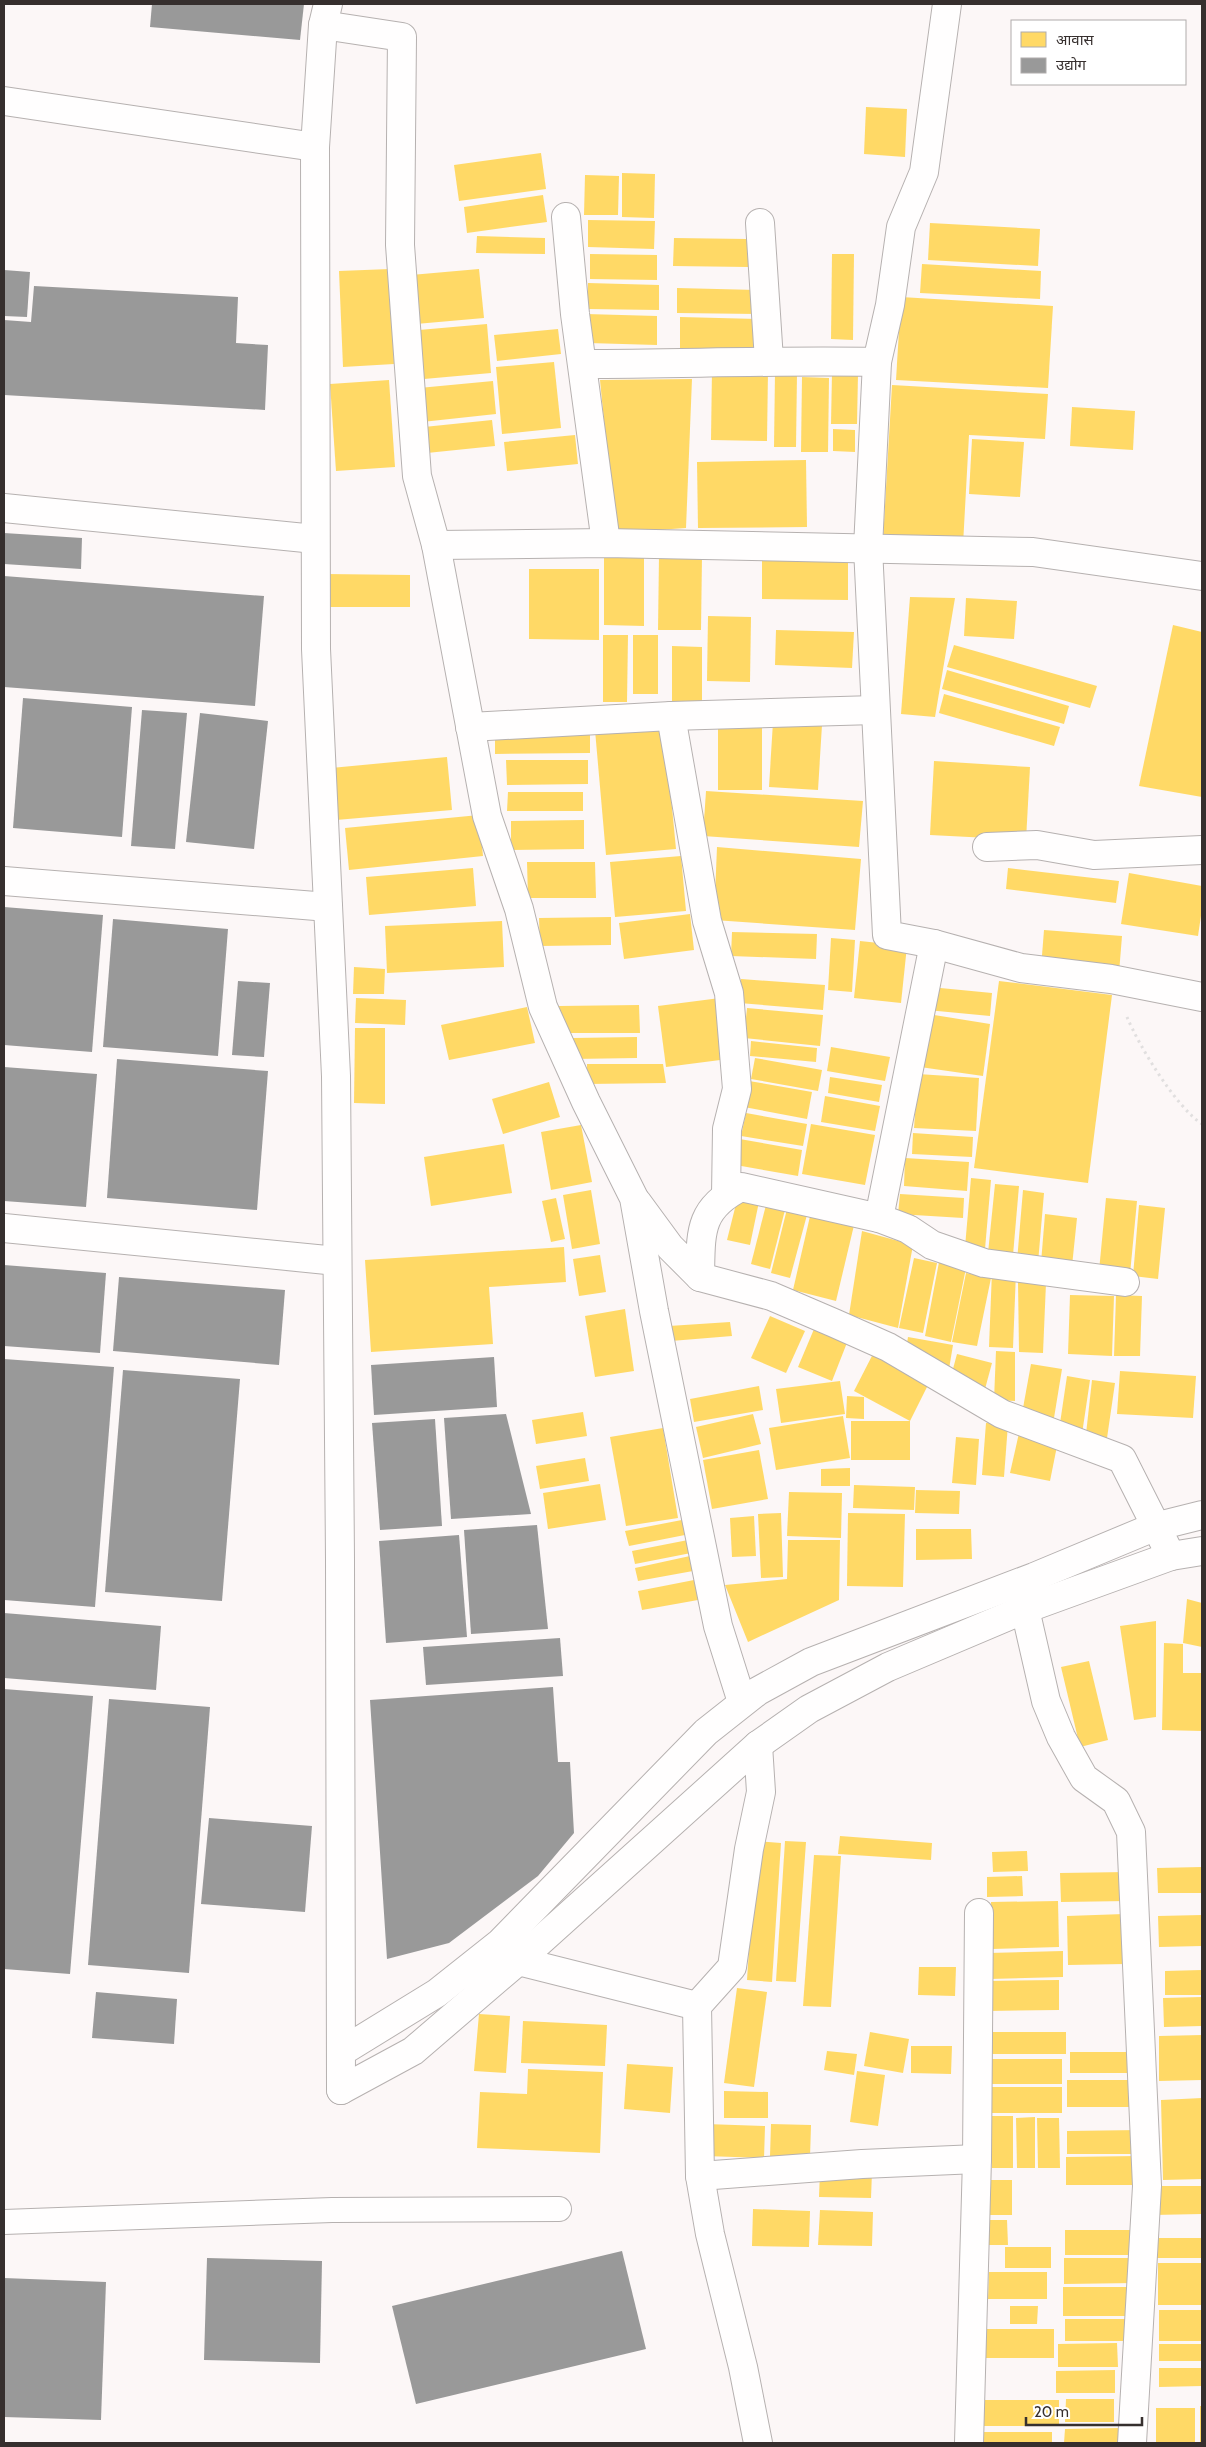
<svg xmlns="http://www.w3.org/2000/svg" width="1206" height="2447" font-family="Cabin,'Noto Sans Devanagari',sans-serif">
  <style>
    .homes { fill: #ffd966 }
    .industry { fill: #999 }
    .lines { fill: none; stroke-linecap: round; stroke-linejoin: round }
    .service-casing { stroke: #b6b1b0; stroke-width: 26 }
    .minor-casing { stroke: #b6b1b0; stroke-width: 30 }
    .tertiary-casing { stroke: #b6b1b0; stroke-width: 30 }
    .path { stroke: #e1dfdf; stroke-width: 3; stroke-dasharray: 2.5 4; stroke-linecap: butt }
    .service { stroke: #fffefe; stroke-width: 24 }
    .minor { stroke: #fffefe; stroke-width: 28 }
    .tertiary { stroke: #fffefe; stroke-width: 28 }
  </style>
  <rect width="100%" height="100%" fill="#fcf7f7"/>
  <g class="homes">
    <path d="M866,107L907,109L905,157L864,154Z"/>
    <path d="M541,153L546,189L459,201L454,165Z"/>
    <path d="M622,173L655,174L654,218L622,217Z"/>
    <path d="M585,175L619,176L618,215H584Z"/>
    <path d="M543,195L547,222L467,233L464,207Z"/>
    <path d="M588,220L655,221L654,249L588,247Z"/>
    <path d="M930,223L1040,229L1038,266L928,260Z"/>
    <path d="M477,236L545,238V254L476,253Z"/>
    <path d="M674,238L748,239V267L673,266Z"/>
    <path d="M590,254L657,255V280L590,279Z"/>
    <path d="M832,254H854L853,340L831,339Z"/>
    <path d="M922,264L1041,271L1040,299L920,293Z"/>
    <path d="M390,269L394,364L343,367L339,271Z"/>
    <path d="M479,269L484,318L416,324L411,275Z"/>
    <path d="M588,283L659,285V310L588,309Z"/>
    <path d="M677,288L757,290V314L677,313Z"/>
    <path d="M901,297L1053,306L1048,388L896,380Z"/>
    <path d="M586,314L657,316V345L588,343Z"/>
    <path d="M680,317L758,319L757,351L680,349Z"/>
    <path d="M487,324L491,373L424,379L419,330Z"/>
    <path d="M558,329L561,354L497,361L494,335Z"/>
    <path d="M554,362L561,428L502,434L496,367Z"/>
    <path d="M712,369L768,370L767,441L711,440Z"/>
    <path d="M775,373H797L796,447H774Z"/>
    <path d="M832,373L858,374L857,424H831Z"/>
    <path d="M802,377L829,378L828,452H801Z"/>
    <path d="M692,379L686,528L615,533L600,380Z"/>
    <path d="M389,380L395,467L336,471L330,384Z"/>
    <path d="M493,381L496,414L422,422L419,388Z"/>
    <path d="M892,385L1048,394L1045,439L969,435L963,545L883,540Z"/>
    <path d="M1072,407L1135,411L1133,450L1070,446Z"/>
    <path d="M492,420L495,446L427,453L424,427Z"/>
    <path d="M833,429L855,430V452L833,451Z"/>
    <path d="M575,435L578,464L507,471L504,442Z"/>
    <path d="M972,439L1024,442L1020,497L969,494Z"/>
    <path d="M806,460L807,527L698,528L697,462Z"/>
    <path d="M604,556H644V626L604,625Z"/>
    <path d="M659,556H702L701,630H658Z"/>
    <path d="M762,559L848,560V600L762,599Z"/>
    <path d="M529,569H599V640L529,639Z"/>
    <path d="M326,574L410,575V607H326Z"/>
    <path d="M910,597L955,598L935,717L901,714Z"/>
    <path d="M966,598L1017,601L1014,639L964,636Z"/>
    <path d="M708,616L751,617L750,682L707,681Z"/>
    <path d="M1173,625L1202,632V797L1139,786Z"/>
    <path d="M776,630L854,632L852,668L775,665Z"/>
    <path d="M603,635H628L627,702H603Z"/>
    <rect x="633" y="635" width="25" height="59"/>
    <path d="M954,645L1097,686L1090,708L947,667Z"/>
    <path d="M672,646L702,647V711L672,710Z"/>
    <path d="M947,670L1069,706L1064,724L942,689Z"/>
    <path d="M944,694L1060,727L1054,746L939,713Z"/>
    <path d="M773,722L822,725L818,790L769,787Z"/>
    <path d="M664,724L676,849L606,855L595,730Z"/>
    <rect x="718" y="728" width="44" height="62"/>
    <path d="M590,730V753L495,754V731Z"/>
    <path d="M447,757L452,810L336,820L331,768Z"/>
    <path d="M506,760H588V784L507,785Z"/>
    <path d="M934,761L1030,767L1026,840L930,835Z"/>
    <path d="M706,791L863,801L859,847L703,836Z"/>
    <path d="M508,792H583V811H507Z"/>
    <path d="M479,815L483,856L349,870L345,828Z"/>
    <path d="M584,820V849L511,850V821Z"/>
    <path d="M717,847L861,859L855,930L714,920Z"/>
    <path d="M681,856L686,911L615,917L610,862Z"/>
    <path d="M527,862H595L596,898H528Z"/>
    <path d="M473,868L476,906L369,915L366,877Z"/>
    <path d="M1008,868L1119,881L1116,903L1006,889Z"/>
    <path d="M1129,873L1202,886V909L1198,936L1121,924Z"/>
    <path d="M690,914L694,950L624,959L619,923Z"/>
    <path d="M611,917V945L540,946L539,918Z"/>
    <path d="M502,921L504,967L387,973L385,926Z"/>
    <path d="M1044,930L1122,936L1119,973L1041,968Z"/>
    <path d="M732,932L817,934L816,959L731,956Z"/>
    <path d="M831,938L855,940L852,992L828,990Z"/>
    <path d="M860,941L907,946L901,1003L854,998Z"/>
    <path d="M354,967L385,969L384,994H353Z"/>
    <path d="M741,979L825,985L823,1010L739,1003Z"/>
    <path d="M999,981L1112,995L1088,1183L974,1168Z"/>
    <path d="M930,987L992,993L990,1016L927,1010Z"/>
    <path d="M356,998L406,1000L405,1025L355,1023Z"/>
    <path d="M720,998L728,1059L666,1067L658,1006Z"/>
    <path d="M639,1005L640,1033H560L559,1006Z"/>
    <path d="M527,1007L535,1043L449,1060L441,1025Z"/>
    <path d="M747,1008L823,1015L820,1046L744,1038Z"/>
    <path d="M928,1014L990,1024L983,1076L920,1067Z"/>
    <path d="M355,1028H385V1104L354,1103Z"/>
    <path d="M637,1037V1058L573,1059V1038Z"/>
    <path d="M751,1041L817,1048L816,1062L750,1056Z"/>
    <path d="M831,1047L890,1057L885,1081L827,1071Z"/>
    <path d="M755,1058L822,1070L818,1091L751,1079Z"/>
    <path d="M587,1064H663L666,1083L587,1084Z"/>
    <path d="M918,1074L979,1078L976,1131L914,1128Z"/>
    <path d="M830,1077L882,1085L879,1102L828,1093Z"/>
    <path d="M749,1081L812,1092L807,1119L744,1107Z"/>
    <path d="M549,1082L560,1117L503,1134L492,1099Z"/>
    <path d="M825,1096L880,1106L875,1131L821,1122Z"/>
    <path d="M746,1113L807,1124L803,1146L741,1136Z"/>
    <path d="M811,1124L875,1135L865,1185L802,1174Z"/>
    <path d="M581,1125L592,1182L551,1190L541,1132Z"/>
    <path d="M913,1133L973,1137L972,1157L912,1154Z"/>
    <path d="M734,1138L802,1150L798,1176L730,1164Z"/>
    <path d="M504,1144L512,1193L431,1206L424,1157Z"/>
    <path d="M905,1158L969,1162L967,1191L904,1186Z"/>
    <path d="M971,1178L991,1180L985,1249L965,1247Z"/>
    <path d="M995,1184L1019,1186L1013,1255L988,1253Z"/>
    <path d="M591,1190L600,1244L572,1249L563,1195Z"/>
    <path d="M1023,1190L1044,1193L1038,1263L1017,1261Z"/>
    <path d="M900,1194L964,1198L963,1218L898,1214Z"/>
    <path d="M738,1196L760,1197L750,1245L727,1240Z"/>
    <path d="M556,1198L565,1239L551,1242L542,1201Z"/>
    <path d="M1106,1198L1137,1201L1130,1274L1099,1271Z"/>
    <path d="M767,1201L786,1206L770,1269L751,1264Z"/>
    <path d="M1139,1205L1165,1208L1158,1279L1133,1276Z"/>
    <path d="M787,1209L807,1215L790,1278L771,1273Z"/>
    <path d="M811,1212L855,1221L836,1301L793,1290Z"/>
    <path d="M1045,1214L1077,1218L1072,1266L1041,1263Z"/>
    <path d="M862,1231L913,1245L898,1328L849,1315Z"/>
    <path d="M564,1247L566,1282L489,1287L493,1344L371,1352L365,1260Z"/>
    <path d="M600,1255L606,1292L579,1296L573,1259Z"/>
    <path d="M914,1258L937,1263L923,1333L899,1328Z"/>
    <path d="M939,1262L966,1268L951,1342L925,1336Z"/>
    <path d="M992,1271L1016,1272L1013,1348L989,1347Z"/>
    <path d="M966,1273L991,1278L977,1346L952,1342Z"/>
    <path d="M1018,1282L1046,1283L1043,1353L1019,1352Z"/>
    <path d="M1070,1295L1114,1296L1112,1356L1068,1354Z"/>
    <path d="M1116,1295L1142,1296L1140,1356H1114Z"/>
    <path d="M625,1309L634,1371L595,1377L585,1316Z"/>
    <path d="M770,1316L805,1331L786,1373L751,1358Z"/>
    <path d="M730,1322L732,1336L671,1341L669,1326Z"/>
    <path d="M817,1322L850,1335L832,1381L798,1367Z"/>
    <path d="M908,1337L953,1345L948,1375L906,1349Z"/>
    <path d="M875,1350L931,1379L910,1421L854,1391Z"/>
    <path d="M996,1351L1015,1352V1401L994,1400Z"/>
    <path d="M957,1354L992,1363L985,1389L950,1380Z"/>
    <path d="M1031,1364L1062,1369L1053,1424L1021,1419Z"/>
    <path d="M1120,1371L1196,1376L1193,1418L1117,1414Z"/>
    <path d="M1067,1376L1090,1380L1082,1434L1059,1430Z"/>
    <path d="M1092,1380L1115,1383L1106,1445L1085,1443Z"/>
    <path d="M840,1381L845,1414L781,1423L776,1389Z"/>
    <path d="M759,1386L763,1410L694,1422L690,1399Z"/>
    <path d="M847,1396L864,1397V1419L846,1418Z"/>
    <path d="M583,1412L587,1436L536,1444L532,1420Z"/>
    <path d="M753,1414L761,1444L703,1458L696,1427Z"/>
    <path d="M843,1416L850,1458L776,1470L769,1428Z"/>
    <rect x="851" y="1421" width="59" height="39"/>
    <path d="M986,1423L1008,1424L1004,1477L982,1475Z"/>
    <path d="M663,1428L678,1518L626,1526L610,1437Z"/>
    <path d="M1019,1433L1058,1441L1050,1481L1010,1473Z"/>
    <path d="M956,1437L979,1439L976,1485L952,1483Z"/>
    <path d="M759,1450L768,1499L712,1509L703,1460Z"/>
    <path d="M585,1458L589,1481L540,1489L536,1466Z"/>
    <path d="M850,1468V1486H821V1469Z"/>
    <path d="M600,1484L606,1520L548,1529L543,1493Z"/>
    <path d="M854,1485L915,1487L914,1510L853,1508Z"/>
    <path d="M916,1490L960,1491L959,1514L915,1513Z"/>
    <path d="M789,1492L842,1493L841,1538L787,1536Z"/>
    <path d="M781,1513L783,1577L761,1578L758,1514Z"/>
    <path d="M848,1513L905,1514L903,1587L847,1586Z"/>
    <path d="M754,1516L756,1556L732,1557L730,1518Z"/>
    <path d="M687,1519L690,1534L629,1546L625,1531Z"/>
    <path d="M916,1529H971L972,1559L916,1560Z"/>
    <path d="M688,1540L691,1553L635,1564L632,1551Z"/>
    <path d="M788,1540H840L839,1600L748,1642L725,1585L787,1579Z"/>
    <path d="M690,1556L693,1571L638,1581L635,1568Z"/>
    <path d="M694,1580L698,1600L642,1610L638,1591Z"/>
    <path d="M1187,1599L1202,1603V1647L1183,1643Z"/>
    <path d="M1156,1621V1717L1134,1720L1120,1626Z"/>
    <path d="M1164,1643L1183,1644V1673H1202V1731L1162,1730Z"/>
    <path d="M1089,1661L1108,1740L1080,1747L1061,1667Z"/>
    <path d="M840,1836L932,1843L931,1860L838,1854Z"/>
    <path d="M756,1841L781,1843L772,1982L747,1980Z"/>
    <path d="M785,1841L806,1842L796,1982L776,1981Z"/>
    <path d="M1027,1851L1028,1871L993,1872L992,1852Z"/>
    <path d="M814,1855L841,1856L831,2007L803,2006Z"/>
    <path d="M1202,1867V1893H1158L1157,1868Z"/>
    <path d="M1127,1872L1128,1901L1061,1902L1060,1873Z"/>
    <path d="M1022,1876L1023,1896L987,1897V1877Z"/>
    <path d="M1058,1901L1059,1947L992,1949L991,1902Z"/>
    <path d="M1124,1914L1125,1964L1068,1965L1067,1916Z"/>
    <path d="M1202,1915V1946L1159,1947L1158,1916Z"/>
    <path d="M1063,1951V1977L989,1979L988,1953Z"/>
    <path d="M919,1967H956L955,1996L918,1995Z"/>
    <path d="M1202,1970V1995H1165V1971Z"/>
    <path d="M1059,1980V2010L987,2011L986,1981Z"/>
    <path d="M737,1988L767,1992L754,2087L724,2083Z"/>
    <path d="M1202,1997V2026L1164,2027L1163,1998Z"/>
    <path d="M479,2014L510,2016L506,2073L474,2071Z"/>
    <path d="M523,2021L607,2025L605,2066L521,2063Z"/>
    <path d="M870,2032L909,2039L903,2073L864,2066Z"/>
    <rect x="986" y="2032" width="80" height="22"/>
    <path d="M1202,2035V2080L1159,2081V2036Z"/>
    <path d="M911,2046H952L951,2074L911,2073Z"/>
    <path d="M827,2051L857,2054L854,2075L824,2070Z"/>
    <path d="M1070,2052H1133L1134,2073H1070Z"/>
    <rect x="986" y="2059" width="76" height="25"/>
    <path d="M627,2064L673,2067L670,2113L624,2109Z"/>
    <path d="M528,2069L603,2072L600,2153L477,2148L480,2092L527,2094Z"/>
    <path d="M857,2071L885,2075L878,2126L850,2122Z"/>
    <rect x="1067" y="2080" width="70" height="27"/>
    <rect x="987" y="2087" width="75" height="26"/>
    <path d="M724,2091L768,2092V2118H724Z"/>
    <path d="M1202,2098V2179L1163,2180L1161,2100Z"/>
    <path d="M991,2116H1013V2168H992Z"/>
    <path d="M1035,2117V2168H1017L1016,2118Z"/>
    <path d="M1037,2118H1059L1060,2168H1038Z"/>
    <path d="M706,2124L765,2126L764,2158L705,2156Z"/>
    <path d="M771,2124L811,2125L810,2158L770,2157Z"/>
    <path d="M1139,2130V2154H1067V2131Z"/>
    <path d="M1138,2156V2185H1066V2157Z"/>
    <path d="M820,2171L872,2172L871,2198L819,2197Z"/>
    <rect x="988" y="2180" width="24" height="35"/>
    <path d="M1153,2186H1202V2214L1153,2215Z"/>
    <path d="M753,2209L810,2211L809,2247L752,2246Z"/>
    <path d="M820,2210L873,2212L872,2246L818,2245Z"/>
    <path d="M986,2220H1007L1008,2245H986Z"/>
    <rect x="1065" y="2230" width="72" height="25"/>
    <rect x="1153" y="2238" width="49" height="20"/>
    <rect x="1005" y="2247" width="46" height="21"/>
    <path d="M1064,2258H1135V2283L1064,2284Z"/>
    <rect x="1158" y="2263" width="44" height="42"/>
    <path d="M989,2272H1047V2299H988Z"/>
    <rect x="1063" y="2287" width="70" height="29"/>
    <path d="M1010,2306H1038L1037,2324H1010Z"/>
    <rect x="1159" y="2310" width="43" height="31"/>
    <rect x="1065" y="2319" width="60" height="22"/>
    <path d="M983,2329H1054V2358H982Z"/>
    <path d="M1117,2343L1118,2367H1058V2344Z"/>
    <rect x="1159" y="2344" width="43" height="17"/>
    <path d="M1159,2368H1202V2386L1159,2387Z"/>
    <path d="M1115,2370V2393H1056V2371Z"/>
    <path d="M1066,2399H1114V2422H1065Z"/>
    <rect x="982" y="2400" width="77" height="26"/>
    <rect x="1200" y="2406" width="2" height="37"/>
    <rect x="1156" y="2408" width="39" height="35"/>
    <path d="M1120,2428V2443H1064L1065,2429Z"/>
    <rect x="983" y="2432" width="69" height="11"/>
  </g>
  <g class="industry">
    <path d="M152,4H304L300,40L150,27Z"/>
    <path d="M4,270L30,272L27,317L4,316Z"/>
    <path d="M34,286L238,297L236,343L268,345L265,410L4,395V320L31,322Z"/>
    <path d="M4,533L82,538L81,569L4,564Z"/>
    <path d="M4,576L264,596L255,706L4,687Z"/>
    <path d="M23,698L132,707L122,837L13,828Z"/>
    <path d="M142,710L187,713L175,849L131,846Z"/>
    <path d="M200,713L268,721L254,849L186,842Z"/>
    <path d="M4,907L103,915L92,1052L4,1045Z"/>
    <path d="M113,919L228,929L218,1056L103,1047Z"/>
    <path d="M238,981L270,983L264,1057L232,1055Z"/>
    <path d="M117,1059L268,1071L257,1210L107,1198Z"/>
    <path d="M4,1067L97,1074L86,1207L4,1201Z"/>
    <path d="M4,1265L106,1273L100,1353L4,1346Z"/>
    <path d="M119,1277L285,1290L279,1365L113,1351Z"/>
    <path d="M494,1357L497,1407L374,1415L371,1365Z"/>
    <path d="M4,1359L114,1367L95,1607L4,1600Z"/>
    <path d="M123,1370L240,1379L222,1601L105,1592Z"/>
    <path d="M506,1414L531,1514L451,1519L444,1418Z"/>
    <path d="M435,1419L442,1526L380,1530L372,1423Z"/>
    <path d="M537,1525L548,1629L471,1634L464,1530Z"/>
    <path d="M459,1535L467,1637L386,1643L379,1541Z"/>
    <path d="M4,1613L161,1626L156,1690L4,1678Z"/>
    <path d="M560,1638L563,1676L426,1685L423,1647Z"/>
    <path d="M553,1687L558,1762H570L574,1833L538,1876L449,1943L387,1959L370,1700Z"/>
    <path d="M4,1689L93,1696L70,1974L4,1969Z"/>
    <path d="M109,1699L210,1707L189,1973L88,1965Z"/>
    <path d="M209,1818L312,1826L305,1912L201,1904Z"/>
    <path d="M96,1992L177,1999L174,2044L92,2038Z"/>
    <path d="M622,2251L646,2349L416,2404L392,2306Z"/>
    <path d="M207,2258L322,2261L320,2363L204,2360Z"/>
    <path d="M4,2278L106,2282L101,2420L4,2417Z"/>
  </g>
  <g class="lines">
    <defs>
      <path id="service" d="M4,2222L332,2210L559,2209"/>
      <g id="minor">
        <path d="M328,4L323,25L315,147L316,649L336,1076L340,1559L341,2090"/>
        <path d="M947,4L924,172L901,227L890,305L877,362L868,548L887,935L934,944L1021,968L1111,979L1202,997"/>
        <path d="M323,25L402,37L400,245L417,476L436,545L487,816L519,909L543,1007L586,1102L634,1198L654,1311L718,1626L742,1702"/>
        <path d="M4,101L315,147"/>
        <path d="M566,217L575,314L606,543"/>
        <path d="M760,223L769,360"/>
        <path d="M583,364C681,364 779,360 877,362"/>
        <path d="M4,508L315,539"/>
        <path d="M436,545L606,543L1033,552L1202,576"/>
        <path d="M671,716L707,921L729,993L737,1089L727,1129L726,1195"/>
        <path d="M470,727L671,716L875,710"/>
        <path d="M987,847L1037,845L1094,855L1202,850"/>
        <path d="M4,881L328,907"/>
        <path d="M637,1202L670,1247L700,1277L771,1296L834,1323L888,1347L1002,1414L1122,1459L1171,1556"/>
        <path d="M879,1218L934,944"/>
        <path d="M4,1228L337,1261"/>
        <path d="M700,1277C701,1233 698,1209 741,1187L879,1218L908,1229L932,1245L984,1263L1125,1282"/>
        <path d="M1025,1609L1046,1701L1061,1737L1084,1778L1116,1801L1131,1832L1147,2186L1132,2443"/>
        <path d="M518,1961L697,2006"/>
        <path d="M700,2176L862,2164L977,2159"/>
        <path d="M758,2443L743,2367L710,2234L700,2176L697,2006L732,1967L749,1849L761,1792L758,1745"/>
        <path d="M969,2443L977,2159L979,1913"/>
      </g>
      <g id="tertiary">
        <path d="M341,2052L437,1993L500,1943L706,1732L758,1691L811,1662L1034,1577L1154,1527L1202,1515"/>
        <path d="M341,2090L413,2051L518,1961L758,1745L809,1709L888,1667L1025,1609L1171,1556L1202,1551"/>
      </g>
    </defs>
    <use href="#service" class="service-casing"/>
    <use href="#minor" class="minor-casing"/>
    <use href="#tertiary" class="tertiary-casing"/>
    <path class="path" d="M1127,1017C1139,1046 1176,1107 1202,1124"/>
    <use href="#service" class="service"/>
    <use href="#minor" class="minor"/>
    <use href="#tertiary" class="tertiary"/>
  </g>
  <rect width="1206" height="2447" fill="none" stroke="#362f2e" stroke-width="10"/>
  <rect x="1011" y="20" width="175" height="65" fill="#ffffff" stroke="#afacab"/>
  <rect x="1021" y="32" width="25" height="15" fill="#ffd966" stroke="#afacab"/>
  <text x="1056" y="45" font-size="15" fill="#362f2e">आवास</text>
  <rect x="1021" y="58" width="25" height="15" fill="#999999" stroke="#afacab"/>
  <text x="1056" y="70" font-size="15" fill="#362f2e">उद्योग</text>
  <path d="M1026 2417v8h116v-8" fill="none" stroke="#362f2e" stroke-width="2.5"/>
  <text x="1034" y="2417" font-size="15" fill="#362f2e" stroke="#ffffff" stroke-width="4" paint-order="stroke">20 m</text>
</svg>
